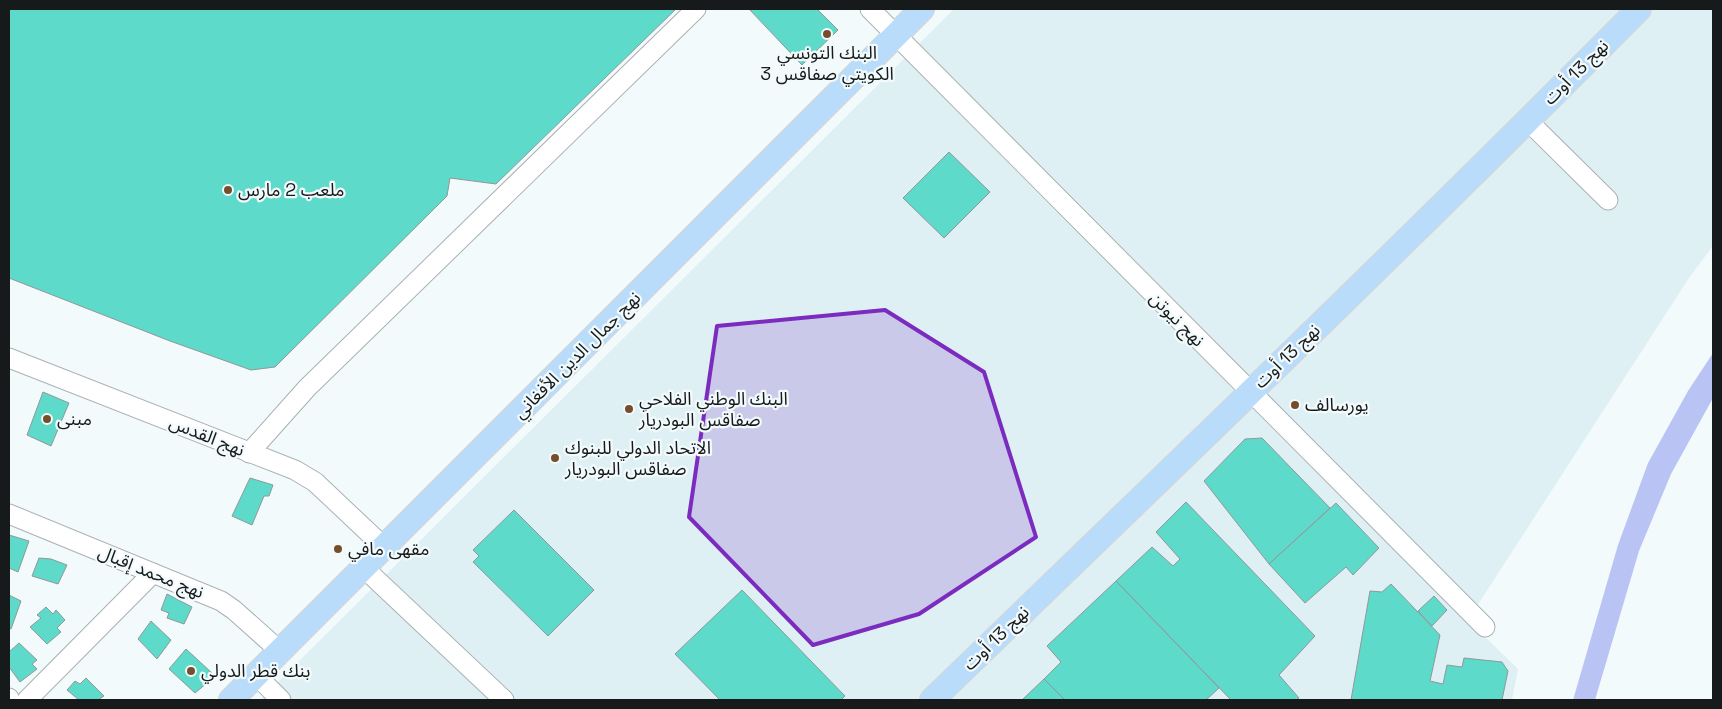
<svg xmlns="http://www.w3.org/2000/svg" width="1722" height="709" font-family="'Space Grotesk','Noto Sans Arabic',sans-serif">
  <style>
    .built { fill: #dff0f5 }
    .water { fill: #bac4f4 }
    .building { fill: #5edacb; stroke: #909897 }
    .lines { fill: none; stroke-linecap: round; stroke-linejoin: round }
    .minor-casing { stroke: #aab1b3; stroke-width: 21 }
    .major-casing { stroke: #d5d6d6; stroke-width: 26 }
    .minor { stroke: #fff; stroke-width: 19 }
    .major { stroke: #b9dcfb; stroke-width: 24 }
    .marked { fill: #7b2cbf; fill-opacity: 0.2; stroke: #7b2cbf; stroke-width: 4; stroke-linejoin: round }
    .poi-dot { fill: #754f2b; stroke: #f2fafc; stroke-width: 2 }
    .labels { text-anchor: middle; stroke-width: 4.5; stroke-linejoin: round; paint-order: stroke }
    .poi-label { font-size: 18px; fill: #171a1b; stroke: #f2fafc; text-anchor: start }
    .street-label { font-size: 18px; fill: #171a1b; stroke: #f2fafc }
  </style>
  <rect width="100%" height="100%" fill="#f2fafc"/>
  <path class="built" d="M954,9H1713V246L1689,278L1468,620L1518,669L1512,700H260Z"/>
  <path class="water" d="M1713,353V398L1671,474L1639,551L1595,700H1573L1618,545L1648,463L1688,391Z"/>
  <g class="building">
    <path d="M9,9H676L496,184L450,178L447,196L275,367L251,370L170,341L9,278Z"/>
    <path d="M749,9H817L838,30L802,65Z"/>
    <path d="M949,152L990,192L944,238L903,198Z"/>
    <path d="M43,392L69,403L51,446L27,435Z"/>
    <path d="M1262,438L1330,508L1269,564L1204,481L1245,439Z"/>
    <path d="M250,478L273,485L269,496H264L252,525L232,516Z"/>
    <path d="M1186,502L1315,636L1279,675L1299,698L1296,700H1231L1116,581L1152,547L1173,566L1180,559L1156,532Z"/>
    <path d="M1336,503L1379,548L1353,575L1346,567L1305,603L1269,564Z"/>
    <path d="M514,510L594,590L548,636L473,562L479,556L473,550Z"/>
    <path d="M9,535L29,541L18,572L9,568V572Z"/>
    <path d="M39,558L51,559L67,565L58,584L32,576Z"/>
    <path d="M1116,581L1219,688L1206,700H1065L1044,679L1061,662L1047,646Z"/>
    <path d="M1391,584L1440,635L1430,681L1443,684L1447,665L1462,667L1464,658L1502,662L1508,671L1502,700H1351L1370,591L1382,592Z"/>
    <path d="M742,590L845,696L841,700H720L675,654Z"/>
    <path d="M167,594L192,607L184,624L167,618L169,613L161,610Z"/>
    <path d="M9,595L21,601L11,629L9,628Z"/>
    <path d="M1434,596L1447,610L1432,626L1418,611Z"/>
    <path d="M46,607L53,614L56,610L65,620L57,628L61,632L47,644L30,627L41,618L37,615Z"/>
    <path d="M151,621L171,640L157,659L138,639Z"/>
    <path d="M19,643L37,660L32,664L37,669L20,682L9,667V652Z"/>
    <path d="M186,649L212,673L207,683L195,693L169,669Z"/>
    <path d="M86,678L104,696L98,700H79L67,690L75,681L80,684Z"/>
    <path d="M1044,679L1065,700H1022Z"/>
  </g>
  <g class="lines">
    <defs>
      <g id="minor">
        <path d="M870,9L1485,627"/>
        <path d="M1528,121L1608,200"/>
        <path d="M9,358L295,470L315,482L385,548"/>
        <path d="M249,453L307,388L345,351L696,9"/>
        <path d="M9,514L221,601L234,610L280,651"/>
        <path d="M364,568L504,700"/>
        <path d="M256,675L281,700"/>
        <path d="M9,698L10,700"/>
        <path d="M27,700L153,573"/>
      </g>
      <g id="major">
        <path d="M231,700L922,9"/>
        <path d="M932,700C1169,471 1407,243 1639,9"/>
      </g>
    </defs>
    <use href="#minor" class="minor-casing"/>
    <use href="#major" class="major-casing"/>
    <use href="#minor" class="minor"/>
    <use href="#major" class="major"/>
  </g>
  <path class="marked" d="M885,310L984,372L1036,537L919,614L813,645L689,517L717,326Z"/>
  <g class="poi-dot">
    <circle cx="827" cy="34" r="5"/>
    <circle cx="228" cy="190" r="5"/>
    <circle cx="1295" cy="405" r="5"/>
    <circle cx="629" cy="409" r="5"/>
    <circle cx="47" cy="419" r="5"/>
    <circle cx="555" cy="458" r="5"/>
    <circle cx="338" cy="549" r="5"/>
    <circle cx="191" cy="671" r="5"/>
  </g>
  <g class="labels">
    <g class="poi-label">
      <text x="827" y="59" text-anchor="middle">البنك التونسي<tspan x="827" dy="21">الكويتي صفاقس 3</tspan></text>
      <text x="238" y="196">ملعب 2 مارس</text>
      <text x="639" y="405">البنك الوطني الفلاحي<tspan x="639" dy="21">صفاقس البودريار</tspan></text>
      <text x="1305" y="411">يورسالف</text>
      <text x="57" y="425">مبنى</text>
      <text x="565" y="454">الاتحاد الدولي للبنوك<tspan x="565" dy="21">صفاقس البودريار</tspan></text>
      <text x="348" y="555">مقهى مافي</text>
      <text x="201" y="677">بنك قطر الدولي</text>
    </g>
    <g class="street-label">
      <text transform="translate(1576 72) rotate(-45)" y="6">نهج 13 أوت</text>
      <text transform="translate(1177 319) rotate(45)" y="6">نهج نيوتن</text>
      <text transform="translate(577 355) rotate(-45)" y="6">نهج جمال الدين الأفغاني</text>
      <text transform="translate(1287 356) rotate(-44)" y="6">نهج 13 أوت</text>
      <text transform="translate(207 436) rotate(22)" y="6">نهج القدس</text>
      <text transform="translate(151 572) rotate(22)" y="6">نهج محمد إقبال</text>
      <text transform="translate(996 638) rotate(-44)" y="6">نهج 13 أوت</text>
    </g>
  </g>
  <rect width="1722" height="709" fill="none" stroke="#171a1b" stroke-width="20"/>
</svg>
